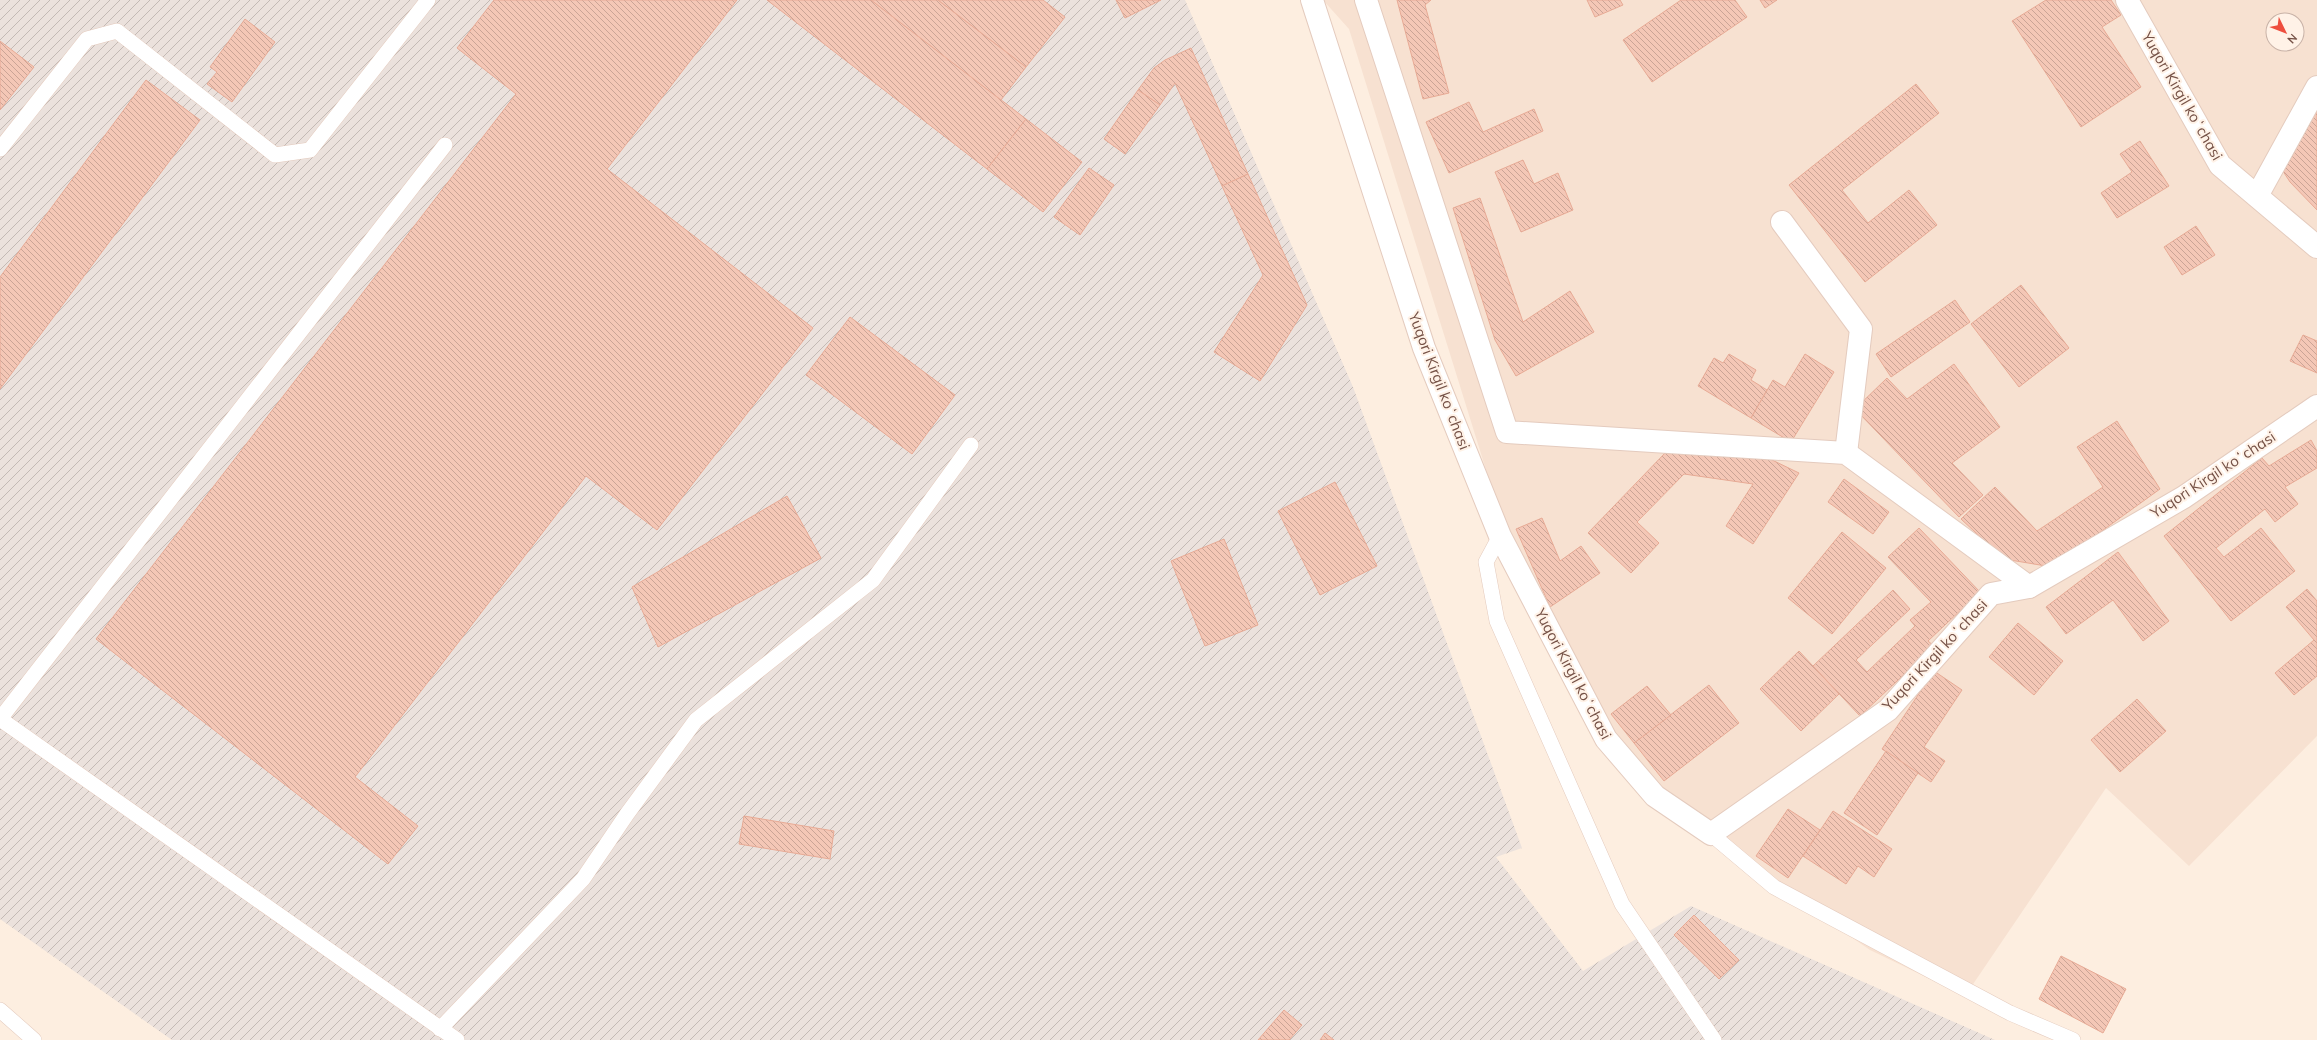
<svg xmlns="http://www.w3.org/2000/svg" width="2317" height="1040" font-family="Mulish,sans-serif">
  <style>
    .residential { fill: #f7e1d1; fill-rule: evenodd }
    .industrial { fill: url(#industrial-furrows) }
    .building { fill: url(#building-back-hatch); stroke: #e7aa95 }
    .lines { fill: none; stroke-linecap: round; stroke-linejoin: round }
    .service-casing { stroke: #e4cbbe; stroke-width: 16 }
    .minor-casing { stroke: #e4cbbe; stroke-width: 24 }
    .service { stroke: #fff; stroke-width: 15 }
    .minor { stroke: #fff; stroke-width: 22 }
    .labels { text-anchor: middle; stroke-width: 4; stroke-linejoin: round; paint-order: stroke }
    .street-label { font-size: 15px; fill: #755146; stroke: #fff2e7 }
  </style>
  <defs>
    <pattern id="industrial-furrows" width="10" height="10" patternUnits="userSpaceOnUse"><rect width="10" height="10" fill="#ebe1dc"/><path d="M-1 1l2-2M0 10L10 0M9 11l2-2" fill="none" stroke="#c3b9b4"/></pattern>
    <pattern id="building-back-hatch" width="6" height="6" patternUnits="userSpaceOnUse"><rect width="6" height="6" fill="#f4c7b6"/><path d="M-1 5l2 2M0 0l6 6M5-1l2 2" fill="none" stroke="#caa496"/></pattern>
  </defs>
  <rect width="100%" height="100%" fill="#fdeee0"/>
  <path class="residential" d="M1323,0H2317V736L2189,866L2106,788L1965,996L1870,950L1764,877L1629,759L1501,518L1349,29ZM2273,20H2297V44H2273Z"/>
  <path class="industrial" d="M0,0H1185L1353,387L1522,848L1496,857L1583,971L1691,906L1995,1040H172L0,919Z"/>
  <g class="building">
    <path d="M494,0H737L607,169L813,328L657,530L586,476L355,777L418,826L388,864L96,639L516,94L457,48Z"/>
    <path d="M767,0H871L1026,119L987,169Z"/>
    <path d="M871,0H938L1026,67L1001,100Z"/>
    <path d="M938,0H1043L1065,17L1026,67Z"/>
    <path d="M1116,0H1161L1125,18Z"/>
    <path d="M1397,0H1431L1425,5L1449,93L1423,99Z"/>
    <path d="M1587,0H1620L1623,5L1595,17Z"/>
    <path d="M1681,0H1735L1747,17L1652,82L1623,40Z"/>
    <path d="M1760,0H1777L1765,8Z"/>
    <path d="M2046,0H2111L2121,15L2102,27L2141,87L2081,127L2012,21Z"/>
    <path d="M245,19L275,42L232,102L207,84L217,72L210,67Z"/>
    <path d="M0,41L34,67L0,110Z"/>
    <path d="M1191,48L1248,174L1222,186L1175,83L1160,105L1138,90L1154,68L1165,60Z"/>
    <path d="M146,80L200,120L0,389V277Z"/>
    <path d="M1916,84L1939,113L1842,190L1868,223L1909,190L1937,225L1865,282L1789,185Z"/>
    <path d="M1138,90L1160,105L1125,154L1104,139Z"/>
    <path d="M1469,102L1483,132L1534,109L1543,131L1449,173L1426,122Z"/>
    <path d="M2317,104V210L2290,182L2279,165Z"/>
    <path d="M1026,119L1082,162L1043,212L987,169Z"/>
    <path d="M2140,141L2169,186L2117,218L2101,193L2132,172L2120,154Z"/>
    <path d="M1523,160L1534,184L1558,173L1573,210L1521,232L1495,172Z"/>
    <path d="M1089,168L1114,185L1080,235L1054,217Z"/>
    <path d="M1248,174L1307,305L1260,381L1214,352L1263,275L1222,186Z"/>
    <path d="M1480,198L1523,322L1570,291L1594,332L1516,376L1495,340L1453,208Z"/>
    <path d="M2196,226L2215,255L2182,275L2164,247Z"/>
    <path d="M2021,285L2069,348L2019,387L1971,324Z"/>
    <path d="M1955,300L1970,322L1891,377L1876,354Z"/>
    <path d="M850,317L955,395L912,454L806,375Z"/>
    <path d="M2303,335L2317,341V373L2290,361Z"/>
    <path d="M1729,354L1756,370L1751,380L1767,390L1751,418L1698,386L1714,358L1723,363Z"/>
    <path d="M1805,354L1834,372L1791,442L1751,418L1773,380L1785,387Z"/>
    <path d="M1954,364L2000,427L1952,463L1983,495L1959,517L1855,409L1887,378L1907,399Z"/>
    <path d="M2117,421L2160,489L2052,567L2004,559L1961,519L1995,487L2037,531L2103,487L2077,447Z"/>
    <path d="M2311,440L2317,451V468L2285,487L2298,504L2275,522L2265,509L2216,548L2224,557L2261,528L2295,571L2231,621L2164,536L2262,458L2269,466Z"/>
    <path d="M1666,452L1770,459L1799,473L1753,544L1726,526L1753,484L1684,474L1637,522L1659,543L1631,573L1588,533Z"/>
    <path d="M1844,479L1889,512L1873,534L1828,502Z"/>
    <path d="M1335,482L1377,566L1320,595L1278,511Z"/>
    <path d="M787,496L821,558L658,647L632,587Z"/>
    <path d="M1542,518L1560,561L1581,546L1600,573L1550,607L1516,529Z"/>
    <path d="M1919,528L1980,592L1928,641L1934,646L1860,716L1813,666L1893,590L1910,609L1856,660L1867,672L1915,626L1910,620L1931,602L1888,557Z"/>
    <path d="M1842,532L1886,568L1832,634L1788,598Z"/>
    <path d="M1224,539L1258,625L1205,646L1171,561Z"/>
    <path d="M2118,552L2169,621L2143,641L2113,600L2066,634L2046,607Z"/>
    <path d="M2307,589L2317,601V676L2294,695L2275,673L2314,640L2286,607Z"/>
    <path d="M2018,623L2063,661L2034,695L1989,657Z"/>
    <path d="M1799,651L1839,694L1801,731L1760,689Z"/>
    <path d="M1934,671L1962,690L1924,747L1945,761L1931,782L1882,749Z"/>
    <path d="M1709,685L1739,723L1664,781L1634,743Z"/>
    <path d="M1647,686L1671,715L1634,743L1611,714Z"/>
    <path d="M2137,699L2166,731L2120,772L2091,740Z"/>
    <path d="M1886,751L1918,773L1877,835L1844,813Z"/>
    <path d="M1788,809L1820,830L1788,878L1756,856Z"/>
    <path d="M1833,811L1892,849L1874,877L1858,866L1846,884L1803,856Z"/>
    <path d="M744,816L834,831L830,859L739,844Z"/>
    <path d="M1694,915L1739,960L1719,979L1674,935Z"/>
    <path d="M2061,956L2126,989L2103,1033L2039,999Z"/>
    <path d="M1284,1010L1302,1025L1289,1040H1258Z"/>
    <path d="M1325,1033L1334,1040H1320Z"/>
  </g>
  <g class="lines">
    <defs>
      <g id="service">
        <path d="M0,149L87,39L117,31L275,155L310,150L428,0"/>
        <path d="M1500,536L1486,562L1497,621L1622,904L1714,1040"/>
        <path d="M0,719L445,145"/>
        <path d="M0,719L457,1040"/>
        <path d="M1711,834L1774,887L2010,1013L2073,1040"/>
        <path d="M0,1010L34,1040"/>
        <path d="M440,1029L583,879L627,814L696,720L873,580L971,445"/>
      </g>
      <g id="minor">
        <path d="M1312,0L1424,348L1500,536L1606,739L1655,796L1711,834L1888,710L1991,594L2029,587L2184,497L2317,406"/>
        <path d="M1366,0L1507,432L1846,453L2029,587"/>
        <path d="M2127,0L2220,165L2317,247"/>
        <path d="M2257,196L2317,87"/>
        <path d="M1782,222L1861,329L1846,453"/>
      </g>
    </defs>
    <use href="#service" class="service-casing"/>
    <use href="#minor" class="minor-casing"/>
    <use href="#service" class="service"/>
    <use href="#minor" class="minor"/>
  </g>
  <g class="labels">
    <g class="street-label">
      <text transform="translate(2182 96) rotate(60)" y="5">Yuqori Kirgil koʻchasi</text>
      <text transform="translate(1439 381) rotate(69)" y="5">Yuqori Kirgil koʻchasi</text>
      <text transform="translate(2213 475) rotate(-33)" y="5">Yuqori Kirgil koʻchasi</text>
      <text transform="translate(1935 655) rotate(-47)" y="5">Yuqori Kirgil koʻchasi</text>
      <text transform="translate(1573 674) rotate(62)" y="5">Yuqori Kirgil koʻchasi</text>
    </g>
  </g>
  <g transform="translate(2285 32) rotate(133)"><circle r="19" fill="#fff2e7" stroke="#c8b2a7"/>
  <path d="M0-3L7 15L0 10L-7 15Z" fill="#ee4e3e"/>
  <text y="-6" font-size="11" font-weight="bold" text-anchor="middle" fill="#755146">N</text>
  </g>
</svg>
